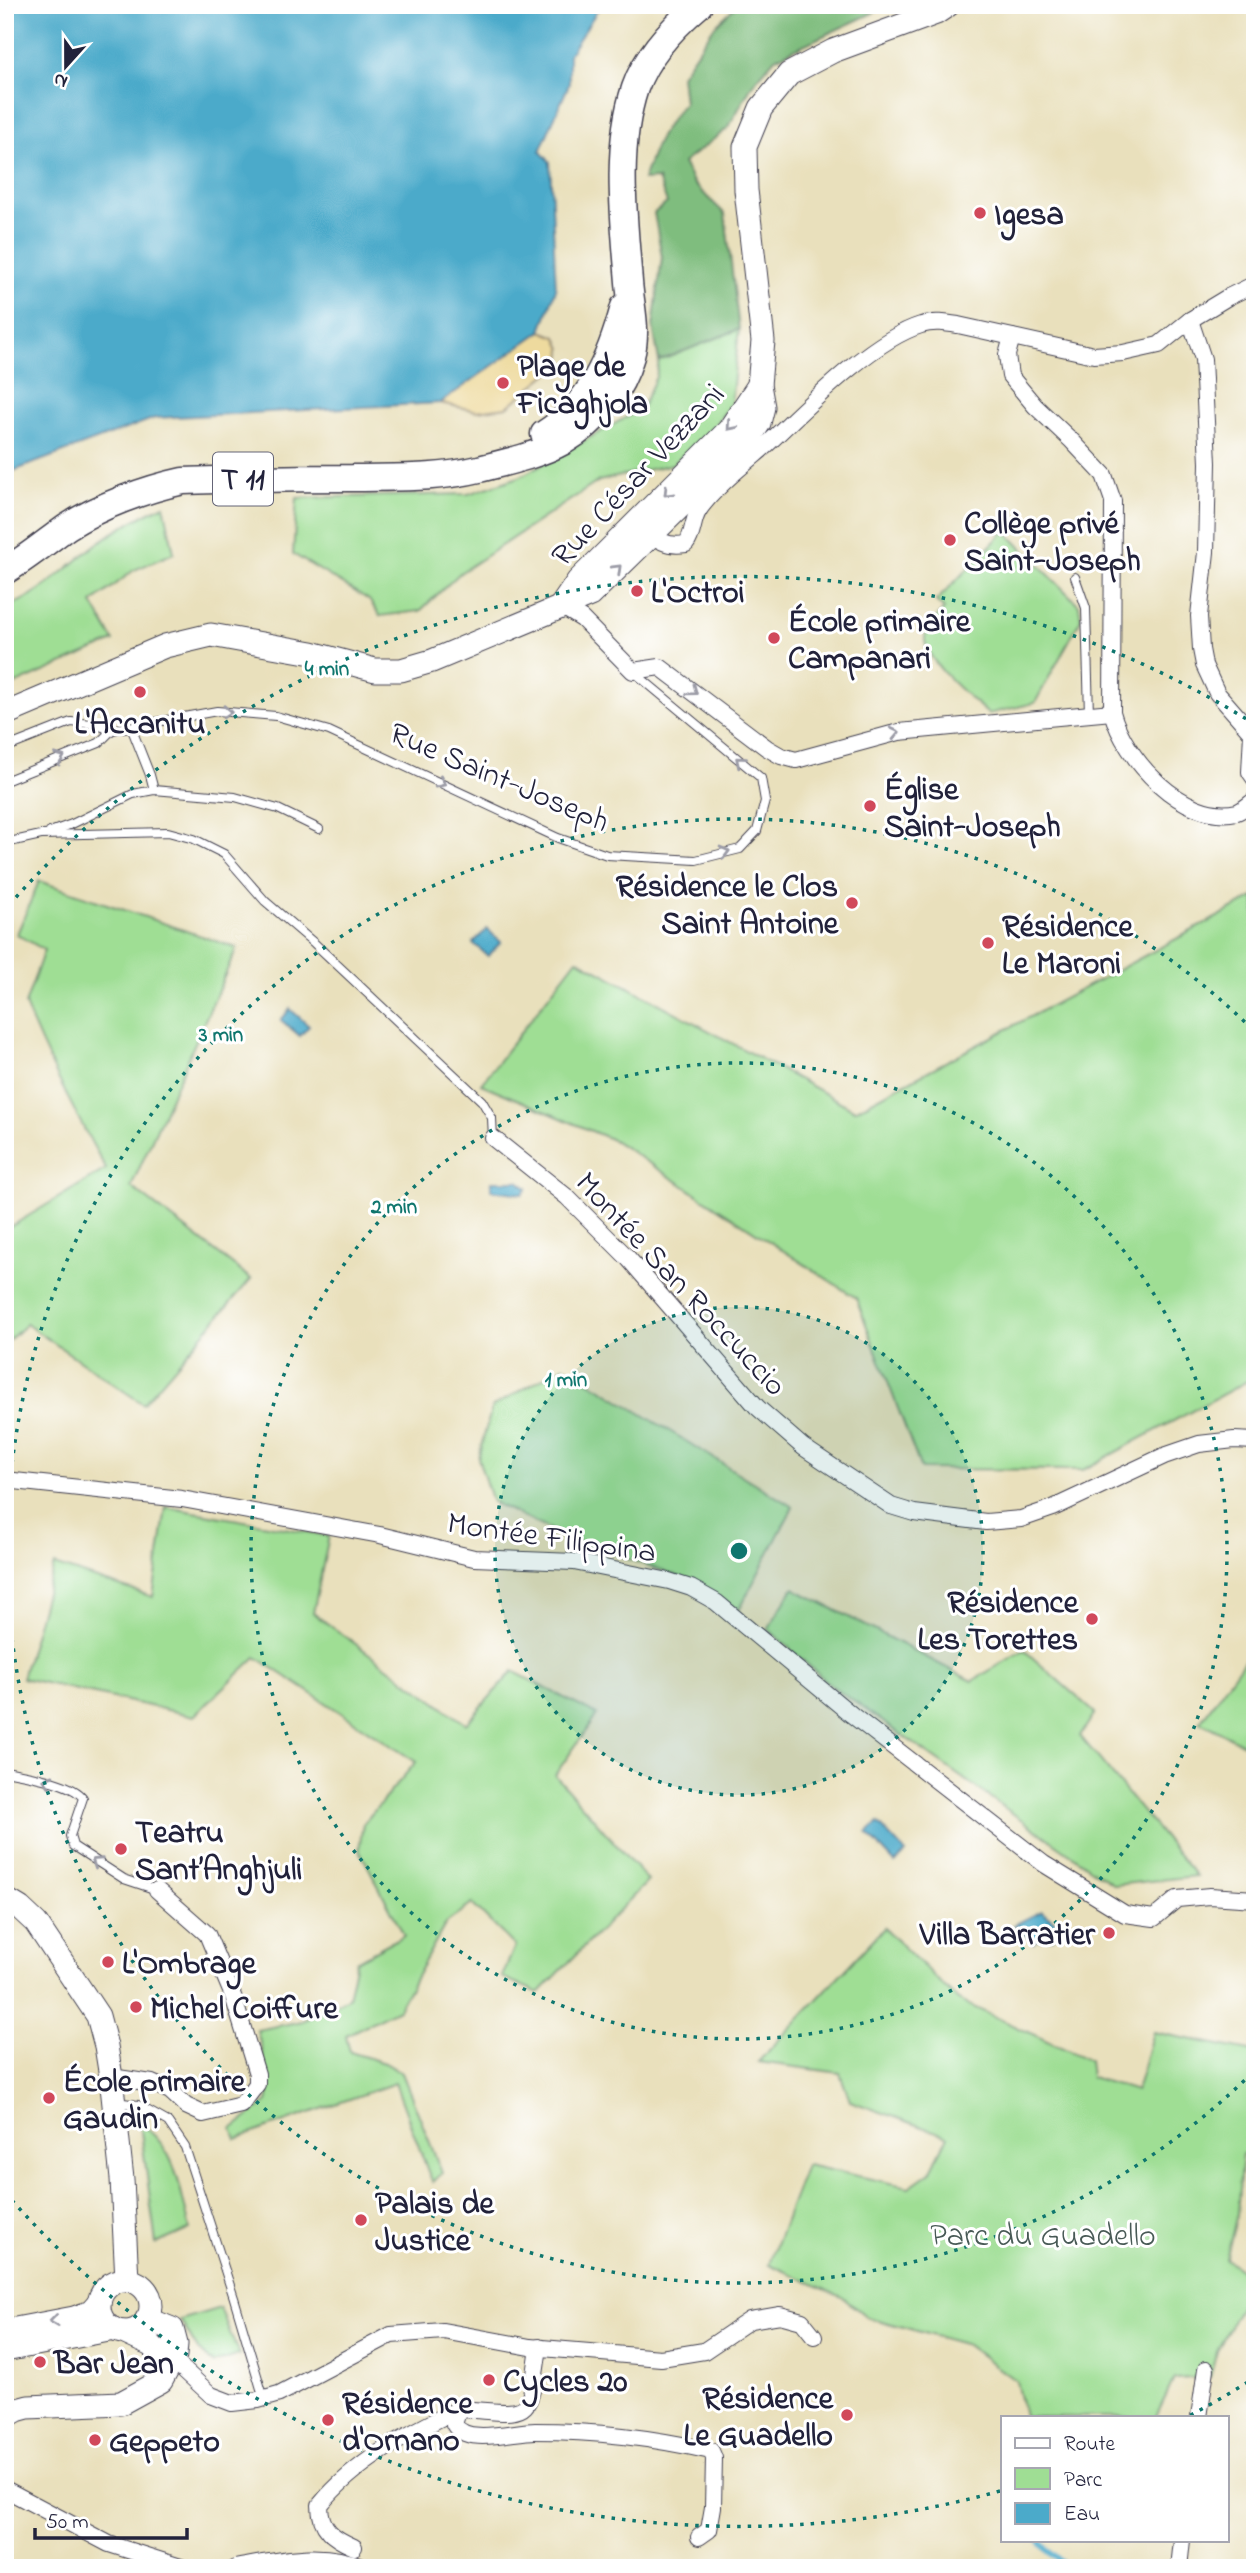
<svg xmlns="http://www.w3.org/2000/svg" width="1260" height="2573" font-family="'Indie Flower',sans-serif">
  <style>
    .green { fill: #9fde94; stroke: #608068; stroke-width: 2 }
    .forest { fill: #7fbd7e; stroke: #50705c; stroke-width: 2 }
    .sand { fill: #eeda9e; stroke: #887e6c; stroke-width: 2 }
    .water { fill: #4baaca; stroke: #366682; stroke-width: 2 }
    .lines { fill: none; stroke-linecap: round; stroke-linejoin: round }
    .stream { stroke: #4baaca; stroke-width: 6 }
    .lane-casing { stroke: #403e4e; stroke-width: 10 }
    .street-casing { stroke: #403e4e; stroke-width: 18 }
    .secondary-casing { stroke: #403e4e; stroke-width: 25 }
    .primary-casing { stroke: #403e4e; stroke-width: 29 }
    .lane { stroke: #fff; stroke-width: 8 }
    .street { stroke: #fff; stroke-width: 16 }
    .secondary { stroke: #fff; stroke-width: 23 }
    .primary { stroke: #fff; stroke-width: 26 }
    .oneway { stroke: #9c9ca7 }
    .ring { fill: none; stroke: #0f766e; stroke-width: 3.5; stroke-dasharray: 3.5 7 }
    .poi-dot { fill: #d1495b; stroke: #fff; stroke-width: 2.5 }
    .labels { text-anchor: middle; stroke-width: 6; stroke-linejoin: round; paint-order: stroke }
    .shield { fill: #fff; stroke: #646476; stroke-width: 2 }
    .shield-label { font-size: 30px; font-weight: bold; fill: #22223b }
    .poi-label { font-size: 32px; font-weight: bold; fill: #22223b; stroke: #fff; text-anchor: start }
    .street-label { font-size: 32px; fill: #22223b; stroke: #fff }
    .park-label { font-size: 32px; fill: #485a56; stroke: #fff }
    .centre { fill: #0f766e; stroke: #fff; stroke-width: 3.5 }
    .ring-label { font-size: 21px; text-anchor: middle; font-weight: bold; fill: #0f766e; stroke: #fff; stroke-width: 6; stroke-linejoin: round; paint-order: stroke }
  </style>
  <rect width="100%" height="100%" fill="#fff"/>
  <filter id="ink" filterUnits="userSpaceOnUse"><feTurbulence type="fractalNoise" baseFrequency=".0143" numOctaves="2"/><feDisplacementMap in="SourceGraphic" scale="14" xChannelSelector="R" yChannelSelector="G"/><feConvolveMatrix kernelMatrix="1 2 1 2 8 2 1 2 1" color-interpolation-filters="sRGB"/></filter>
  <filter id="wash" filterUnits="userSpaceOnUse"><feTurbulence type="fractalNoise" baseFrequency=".00686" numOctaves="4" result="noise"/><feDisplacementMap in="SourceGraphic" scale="28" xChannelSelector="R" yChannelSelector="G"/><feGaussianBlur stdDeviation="1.57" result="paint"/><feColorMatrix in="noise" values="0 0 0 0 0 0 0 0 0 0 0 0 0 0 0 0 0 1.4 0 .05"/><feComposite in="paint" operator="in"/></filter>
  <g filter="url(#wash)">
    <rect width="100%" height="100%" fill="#e9e0bc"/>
    <g class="green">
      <path d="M739,329L731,404L711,430L673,464L599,481L460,573L420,611L380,616L369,600L293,554L297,498L468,494L519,477L641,409L656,377L659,361Z"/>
      <path d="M164,505L174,553L134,570L92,603L114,641L5,689V608C41,595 68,566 98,543C119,528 141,516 164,505Z"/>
      <path d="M1005,531L1079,605L1081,619L1035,703L988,714C972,699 923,661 925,637C927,627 937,617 944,609L936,601Z"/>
      <path d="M39,881L237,948L131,1187L251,1279L143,1404L26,1324L5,1344V1230L106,1169C76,1115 48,1062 25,1005L44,950L17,934Z"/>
      <path d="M1255,897V1377L1083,1470L921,1469L856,1298L615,1141L481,1084L577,959L855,1110Z"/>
      <path d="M564,1366L793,1507L739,1610L678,1576L570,1539L492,1502L478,1458L492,1407Z"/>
      <path d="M166,1507L329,1536L313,1613L466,1724L513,1671L597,1715L555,1775L648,1881L539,1993L502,1977L515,1946L472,1904L446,1923L398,2009L346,2035L350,2052L385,2063L402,2073L442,2173L432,2182L395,2083L236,2139L232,2129L267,2102L270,2086L257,2030L302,2021L348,1998L356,1961L404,1935L359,1849L363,1824L416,1762L256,1657L194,1716L22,1678L54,1565L153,1597Z"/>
      <path d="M793,1588L972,1681L1024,1650L1095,1713L1080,1736L1196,1876L1114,1885L828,1683L768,1629Z"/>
      <path d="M1255,1645V1750L1200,1722Z"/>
      <path d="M884,1928L958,2000L1089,2060L1091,2077L1136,2091L1153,2032L1255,2052V2155L1242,2154L1237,2214L1226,2259L1254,2279L1217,2351L1210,2377L1174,2379L1156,2417H1024L1016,2381L967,2345L867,2317L842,2297L769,2264L806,2165L909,2187L930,2172L948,2136L850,2101L840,2073L758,2062Z"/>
      <path d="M140,2124C177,2147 180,2190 190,2229L156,2244Z"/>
      <path d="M220,2308L239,2355L213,2364L198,2350L180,2320Z"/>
    </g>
    <path class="forest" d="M737,5H890L775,58L752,85L728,128L683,163L694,184L725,214L739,329L659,361L653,327L662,257L654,213L667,203L658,179L643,180C655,145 660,131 684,103L681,75L714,27Z"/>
    <path class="sand" d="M541,331L557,337L562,349L561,363L507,407L477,411L440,403Z"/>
    <g class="water">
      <path d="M5,5H601L569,54V84L540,151L550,162L556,289L541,331L440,403L155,418L5,474Z"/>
      <path d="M487,929L501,942L488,956L473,943Z"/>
      <path d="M290,1009L309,1026L300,1036L281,1020Z"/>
      <path d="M492,1181H518L527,1188L523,1194L491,1190Z"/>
      <path d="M878,1823L906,1853L895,1863L867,1833Z"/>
      <path d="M1042,1911L1061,1926L1053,1938L1036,1940L1034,1943L1014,1925Z"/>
    </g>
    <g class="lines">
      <path class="stream" d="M1038,2540L1048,2551L1069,2568"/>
    </g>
  </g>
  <g filter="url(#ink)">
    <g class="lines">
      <defs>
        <g id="lane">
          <path d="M1075,577L1086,608L1089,714"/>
          <path d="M131,727L150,775L154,790"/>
          <path d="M5,748L71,722L93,724L112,730L217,711L276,716L329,731L558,838L607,855L696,860L740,849L757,831L765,801L761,778L635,673"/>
          <path d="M5,781L99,743L112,730"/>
          <path d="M50,832L72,824L133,794L154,790L235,797L278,809L319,829"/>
          <path d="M5,843L41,835L168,832L194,839L224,854L265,901L314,943L482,1101L492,1118L493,1138"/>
          <path d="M5,1771C25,1775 72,1782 83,1798L70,1836L73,1846L124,1879L157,1890"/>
          <path d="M116,2102L138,2105L168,2122L185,2147L234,2298L264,2399"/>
        </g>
        <g id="street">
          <path d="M1190,320L1203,359L1208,463L1206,552L1199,616L1201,649L1204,665L1217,693L1252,733L1250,772L1255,779"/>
          <path d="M1012,337L1007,355L1010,376L1035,406L1072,441L1104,475L1113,501L1112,712C1124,758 1183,824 1237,812C1243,810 1249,804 1255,800"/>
          <path d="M645,527C658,541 666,547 686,544C694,534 692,520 699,510C712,490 742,466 761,450C801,413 869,341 921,325C933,321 946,323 958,325L1094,355L1123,353L1159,345L1190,320L1228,297L1255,284"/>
          <path d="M561,606L582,619L633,671L660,667L767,748L781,756L796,760L899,732L1112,712"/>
          <path d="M493,1138L567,1197L628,1258L757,1407L803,1447L891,1506L914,1513L986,1522L1021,1519L1053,1508L1164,1456L1199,1444L1234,1440L1255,1441"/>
          <path d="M5,1480L182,1499L380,1535L474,1558L574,1562L669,1581L691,1588L716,1602L852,1715L1044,1864L1125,1914L1154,1918L1177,1899L1210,1896L1255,1899"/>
          <path d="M111,2077L152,2083L170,2091L186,2106L203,2114L241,2105L257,2084V2074L233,1996L207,1934L157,1890"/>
          <path d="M539,2347C528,2424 532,2413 459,2409L454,2424C466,2446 513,2431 535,2431C593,2431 654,2438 711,2451L714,2458L713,2507L709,2530L699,2537"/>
          <path d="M172,2359L211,2395L232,2403L258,2400L279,2394L391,2335L443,2331L530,2347L661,2358L704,2351L750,2320L780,2315L802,2321L814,2336"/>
          <path d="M1199,2417L1206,2369"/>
          <path d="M5,2489L109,2544L184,2568"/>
          <path d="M354,2547C333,2538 320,2529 320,2505C356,2461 409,2433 459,2409"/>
          <path d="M235,2568C282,2560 321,2549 367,2568"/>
          <path d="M1179,2568L1182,2540"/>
        </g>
        <g id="secondary">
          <path d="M561,606L578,581L729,430L759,385"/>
          <path d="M5,714L165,646L211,635L312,653L375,670H401L432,661L590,595L747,441L759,423L763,407L759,385L763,341L746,190L745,147L761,108L789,74L833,51L936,13L948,5"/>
          <path d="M5,1899L20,1908L36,1923L98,2016L106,2046L111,2077L122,2179L127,2280"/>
          <circle cx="125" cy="2306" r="26"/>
          <path d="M5,2331L74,2318L91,2312L99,2303"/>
          <path d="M123,2332L151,2345L165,2360L172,2359"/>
          <path d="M5,2350L114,2329"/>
          <path d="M5,2417L17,2410L28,2407L121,2403L161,2381L175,2355L176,2344L172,2329L147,2319"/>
        </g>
        <g id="primary">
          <path d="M544,434C591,404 610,359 624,307"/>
          <path d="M5,571C27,558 46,542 67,527C99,506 146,489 183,481C239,479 296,478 352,478C394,477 438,479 479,469C507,462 539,455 564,441C596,422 621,392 631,356C638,330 631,308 629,282C624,220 615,148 635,88C647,54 673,27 699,5"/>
        </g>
      </defs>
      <use href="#lane" class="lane-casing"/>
      <use href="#street" class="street-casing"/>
      <use href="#secondary" class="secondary-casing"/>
      <use href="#primary" class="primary-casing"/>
      <use href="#lane" class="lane"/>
      <use href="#street" class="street"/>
      <use href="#secondary" class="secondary"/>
      <use href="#primary" class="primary"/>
    </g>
    <defs><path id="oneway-chevron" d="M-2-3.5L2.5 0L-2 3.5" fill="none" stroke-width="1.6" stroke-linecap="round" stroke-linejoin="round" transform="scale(1.75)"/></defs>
    <g class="oneway">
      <use href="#oneway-chevron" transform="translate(731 426) rotate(131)"/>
      <use href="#oneway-chevron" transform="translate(668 492) rotate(135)"/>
      <use href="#oneway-chevron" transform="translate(617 569) rotate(-44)"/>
      <use href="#oneway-chevron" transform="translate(693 691) rotate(37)"/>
      <use href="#oneway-chevron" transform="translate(227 712) rotate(4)"/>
      <use href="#oneway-chevron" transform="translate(895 733) rotate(-13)"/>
      <use href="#oneway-chevron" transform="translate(60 758) rotate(-22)"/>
      <use href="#oneway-chevron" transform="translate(740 761) rotate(-140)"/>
      <use href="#oneway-chevron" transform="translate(441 783) rotate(25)"/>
      <use href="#oneway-chevron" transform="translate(725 852) rotate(-15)"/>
      <use href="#oneway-chevron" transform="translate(48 1781) rotate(-166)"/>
      <use href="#oneway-chevron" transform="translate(96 1862) rotate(-147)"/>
      <use href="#oneway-chevron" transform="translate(54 2321) rotate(172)"/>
    </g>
  </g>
  <circle cx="739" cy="1551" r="244" fill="#0f766e" fill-opacity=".12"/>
  <g class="ring">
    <circle cx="739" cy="1551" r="244"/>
    <circle cx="739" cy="1551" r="488"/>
    <path d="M1252 2073A732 732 0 1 1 1252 1029"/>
    <path d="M1248 2382A975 975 0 0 1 1189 2416M1000 2491A975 975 0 0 1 9 2197M9 905A975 975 0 0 1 1248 720"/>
  </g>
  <g class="poi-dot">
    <circle cx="980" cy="213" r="7"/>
    <circle cx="503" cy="383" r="7"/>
    <circle cx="950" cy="540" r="7"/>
    <circle cx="637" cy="591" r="7"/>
    <circle cx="774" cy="638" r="7"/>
    <circle cx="140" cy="692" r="7"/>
    <circle cx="870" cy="806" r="7"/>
    <circle cx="852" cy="903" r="7"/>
    <circle cx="988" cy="943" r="7"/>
    <circle cx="1092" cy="1619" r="7"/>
    <circle cx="121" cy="1849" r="7"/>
    <circle cx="1109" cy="1933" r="7"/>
    <circle cx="108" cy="1962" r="7"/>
    <circle cx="136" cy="2007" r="7"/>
    <circle cx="49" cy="2098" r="7"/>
    <circle cx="361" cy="2220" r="7"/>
    <circle cx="40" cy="2362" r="7"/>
    <circle cx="489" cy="2380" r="7"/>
    <circle cx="847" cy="2415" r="7"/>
    <circle cx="328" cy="2420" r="7"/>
    <circle cx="95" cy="2440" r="7"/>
  </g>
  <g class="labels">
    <rect class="shield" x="213" y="452.5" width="60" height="53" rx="5"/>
    <g class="shield-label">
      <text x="243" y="489">T 11</text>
    </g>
    <g class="poi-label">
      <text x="994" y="224">Igesa</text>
      <text x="517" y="376">Plage de<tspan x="517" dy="37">Ficaghjola</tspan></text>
      <text x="964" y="533">Collège privé<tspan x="964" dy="37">Saint-Joseph</tspan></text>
      <text x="651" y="602">L'Octroi</text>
      <text x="788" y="631">École primaire<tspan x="788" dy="37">Campanari</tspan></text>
      <text x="140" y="733" text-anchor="middle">L'Accanitu</text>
      <text x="884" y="799">Église<tspan x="884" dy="37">Saint-Joseph</tspan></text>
      <text x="838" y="896" text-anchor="end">Résidence le Clos<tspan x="838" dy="37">Saint Antoine</tspan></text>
      <text x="1002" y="936">Résidence<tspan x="1002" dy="37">Le Maroni</tspan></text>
      <text x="1078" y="1612" text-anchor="end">Résidence<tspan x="1078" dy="37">Les Torettes</tspan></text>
      <text x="135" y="1842">Teatru<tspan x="135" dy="37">Sant’Anghjuli</tspan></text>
      <text x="1095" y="1944" text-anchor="end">Villa Barratier</text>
      <text x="122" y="1973">L'Ombrage</text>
      <text x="150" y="2018">Michel Coiffure</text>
      <text x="63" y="2091">École primaire<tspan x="63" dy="37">Gaudin</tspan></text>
      <text x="375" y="2213">Palais de<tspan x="375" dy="37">Justice</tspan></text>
      <text x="54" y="2373">Bar Jean</text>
      <text x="503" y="2391">Cycles 20</text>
      <text x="833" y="2408" text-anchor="end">Résidence<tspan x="833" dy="37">Le Guadello</tspan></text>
      <text x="342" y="2413">Résidence<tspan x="342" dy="37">d'Ornano</tspan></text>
      <text x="109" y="2451">Geppeto</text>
    </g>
    <g class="street-label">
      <text transform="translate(637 474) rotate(-47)" y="11">Rue César Vezzani</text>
      <text transform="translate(500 776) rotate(23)" y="11">Rue Saint-Joseph</text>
      <text transform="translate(682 1283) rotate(47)" y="11">Montée San Roccuccio</text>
      <text transform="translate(552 1536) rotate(8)" y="11">Montée Filippina</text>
    </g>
    <g class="park-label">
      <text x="1043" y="2245">Parc du Guadello</text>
    </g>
  </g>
  <circle cx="739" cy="1551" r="10" class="centre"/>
  <g class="ring-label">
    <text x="327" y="675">4 min</text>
    <text x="221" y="1041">3 min</text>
    <text x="394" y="1213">2 min</text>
    <text x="566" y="1386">1 min</text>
  </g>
  <rect width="1260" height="2573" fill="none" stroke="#fff" stroke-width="28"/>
  <rect x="1001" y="2416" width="228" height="126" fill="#ffffff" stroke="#a7a7b1" stroke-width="2"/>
  <rect x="1015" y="2438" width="35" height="10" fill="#ffffff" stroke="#a7a7b1" stroke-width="2"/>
  <text x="1064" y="2450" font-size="21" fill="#22223b">Route</text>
  <rect x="1015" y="2468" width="35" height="21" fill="#9fde94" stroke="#a7a7b1" stroke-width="2"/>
  <text x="1064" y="2486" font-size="21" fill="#22223b">Parc</text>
  <rect x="1015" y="2503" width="35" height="21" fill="#4baaca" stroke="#a7a7b1" stroke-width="2"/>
  <text x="1064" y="2520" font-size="21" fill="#22223b">Eau</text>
  <g transform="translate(66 66) rotate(201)" stroke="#ffffff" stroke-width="5" paint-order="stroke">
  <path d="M0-5L12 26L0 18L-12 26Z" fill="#22223b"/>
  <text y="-10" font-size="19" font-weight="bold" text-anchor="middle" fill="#22223b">N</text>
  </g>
  <path d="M35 2528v10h152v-10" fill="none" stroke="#22223b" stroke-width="3.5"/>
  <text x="46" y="2528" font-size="21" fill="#22223b" stroke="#ffffff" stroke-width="5" paint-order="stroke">50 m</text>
</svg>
